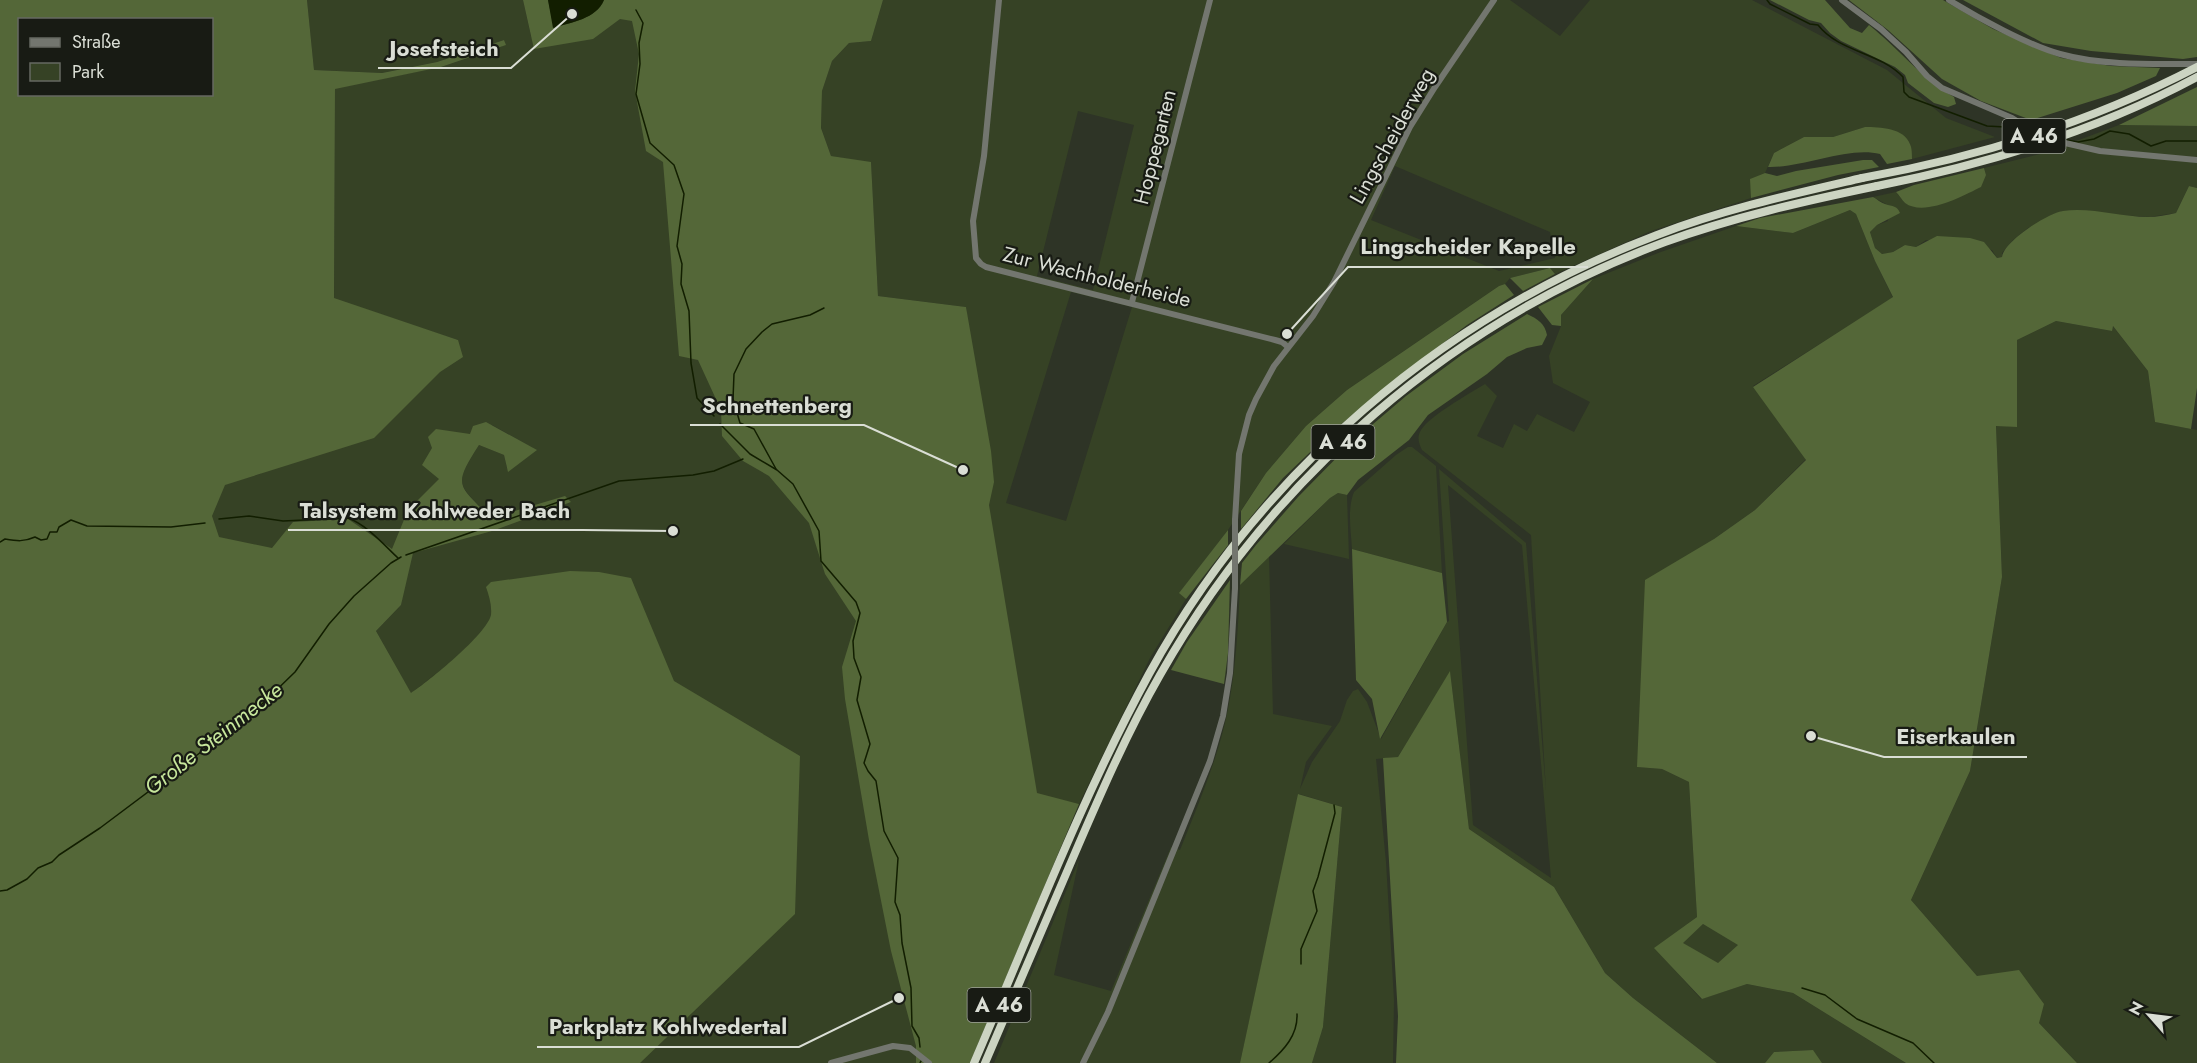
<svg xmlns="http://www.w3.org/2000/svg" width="2197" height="1063" font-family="Jost,sans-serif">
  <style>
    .green { fill: #364225; fill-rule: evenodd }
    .forest { fill: #546738; fill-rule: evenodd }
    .water { fill: #121e00 }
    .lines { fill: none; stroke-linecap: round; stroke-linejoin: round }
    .stream { stroke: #121e00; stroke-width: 1.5 }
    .minor { stroke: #73766f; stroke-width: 6 }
    .highway { stroke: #ccd4c2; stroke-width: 8 }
    .minor-bridge { stroke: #73766f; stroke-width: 6 }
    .highway-bridge { stroke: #ccd4c2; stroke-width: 8 }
    .labels { text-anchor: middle; stroke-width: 4.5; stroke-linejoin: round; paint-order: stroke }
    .shield { fill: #181b14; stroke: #a0a49b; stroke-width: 1.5 }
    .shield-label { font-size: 20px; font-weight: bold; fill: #daded5 }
    .street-label { font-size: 21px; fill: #daded5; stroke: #181b14 }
    .water-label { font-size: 22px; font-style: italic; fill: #c7e79c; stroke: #181b14 }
    .leader { fill: none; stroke: #daded5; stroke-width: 2 }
    .callout-dot { fill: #daded5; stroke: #181b14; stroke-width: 2 }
    .callout-label { font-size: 22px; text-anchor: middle; font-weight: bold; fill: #daded5; stroke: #181b14; stroke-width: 4.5; stroke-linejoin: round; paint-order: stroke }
  </style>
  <rect width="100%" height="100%" fill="#2e3426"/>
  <g class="green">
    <path d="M307,0H523L531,36L529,0H742L815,25L831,461L927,1063H389L396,706L441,669L411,694L376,631L401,605L409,555L491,518C458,483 452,487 479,445L504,455L507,468L533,448L492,425L448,472L399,551L280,552L0,501L236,481L260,474L458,340L334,299L335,88L441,67L505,45L504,40L437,62L382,73L314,70Z"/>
    <path d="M883,0H1510L1560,36L1590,0H1752L1887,70L1946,118L1995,137L1912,159L1910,143L1865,127L1833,137H1804L1774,153L1765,173L1751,179V198L1651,231L1555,274L1550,268L1510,278L1505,284L1499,286L1347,390L1306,426L1266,473L1228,530L1180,592L1186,599L1150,658L1079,804L1040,795L1031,893L966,307L878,296L871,163L831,156L821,128L822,91L832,61L849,43L871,41ZM1078,111L1134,125L1093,290L1037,276ZM1395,166L1550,232L1555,258L1499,271L1371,220ZM1071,292L1132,307L1066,521L1006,503Z"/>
    <path d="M2119,125L2197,126V188L2189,186L2176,213L2149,217L2062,211L2028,228L2013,240L2002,253V257L1997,258L1992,250L1926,240L1916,247L1905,245L1893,252L1882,254L1875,248L1870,232L1877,225L1888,221L1886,204L1873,197L1896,192L1905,203L1915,207L1986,175L1984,168L2044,153Z"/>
    <path d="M1850,210L1856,214L1875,261L1893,298L1753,386L1806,459L1755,510L1714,539L1638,767L1662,769L1689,782L1697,917L1655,948L1701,999L1747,984L1793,993L1906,1063H1822L1812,1050L1774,1052L1765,1063H1717L1633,998L1605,973L1554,887L1469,829L1450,672L1398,757L1376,759L1386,862L1394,1000L1393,1063H1312L1323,1027L1342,807L1299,794L1240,1063H994L1079,860L1054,975L1111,991L1171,847L1180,850C1198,805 1217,761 1227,714C1236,671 1238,628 1240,585L1269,555L1273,714L1332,726L1306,762L1300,789L1312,762L1340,721L1347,700L1353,691L1358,689L1367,702L1381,739L1447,622L1449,621L1439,469L1526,543L1546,791L1531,535L1422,450C1419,444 1417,438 1420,432C1427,417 1469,394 1485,384L1497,396L1477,436L1503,448L1514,424L1527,431L1537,414L1574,432L1590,402L1553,383L1549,356L1561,326V315L1593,279L1658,253L1736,226L1793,233ZM1448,485L1522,545L1551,878L1473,825Z"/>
    <path d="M2056,321L2112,331V325L2148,371L2155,422L2197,430V1063H2077L2039,1023L1977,976L1911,900L1970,771L2002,577L1996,425L2017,427V340Z"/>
    <path d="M1408,447H1412L1436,466L1442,573L1352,549C1351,531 1347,509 1354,492L1396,455Z"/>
    <path d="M1338,493L1347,495L1349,559L1284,544L1330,498Z"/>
    <path d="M1703,924L1739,945L1718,964L1682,943Z"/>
  </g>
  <g class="forest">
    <path d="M0,0H307L314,70L382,73L437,62L504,40L506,45L441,67L335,89L334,298L458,340L463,357L440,372L374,438L225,485L212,516L219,537L272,548L293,522L348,519L392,549L408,510L439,479L422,465L432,448L428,437L436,429L470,434L473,426L486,422L537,450L508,472L504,455L479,445C452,487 458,484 491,518L565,496L571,502L492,531L413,553L401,605L376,631L411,693C428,682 487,634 491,615C492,605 489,596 486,587L491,582L570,571L599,572L631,578L674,681L800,756L795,914L640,1063H0ZM20,20H212V94H20Z"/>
    <path d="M523,0H548L554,28C571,22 596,19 604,0H883L871,41L849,43L832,61L822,91L821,128L831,156L871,162L878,296L966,307L991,451L994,482L989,505L1037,793L1079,804L970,1063H916V1046L891,951L869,840L845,699L842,667L856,621L825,574L809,523L769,476L743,461L722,436L721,410L698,360L679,356L663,162L646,151L635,91L639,54L632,21L620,19L593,39L534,49Z"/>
    <path d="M1770,0H1825L1850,28L1862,33L1869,25C1899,49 1920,77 1954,97L1956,104L1948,107L1934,103L1908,83L1905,75L1895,67L1841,41L1830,33L1821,23L1809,20Z"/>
    <path d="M1849,0H1943L1993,29L2061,58L2111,66L2160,68L2156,76L2117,93L2031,120L1981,101L1942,79L1888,30Z"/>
    <path d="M1963,0H2197V57L2183,59L2091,51L2043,43Z"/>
    <path d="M2197,87V126L2119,125Z"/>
    <path d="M1865,127C1880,127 1904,128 1910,144C1912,148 1912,155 1912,159L1887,164L1880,154C1848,146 1803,168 1768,167L1774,153L1804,137H1833Z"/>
    <path d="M1863,160H1872L1879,167L1838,175L1751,198L1750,179L1765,173L1777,176L1796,171Z"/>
    <path d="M1984,168L1986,175L1981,187C1963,196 1924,217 1905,203C1902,200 1899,195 1896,192L1914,185Z"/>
    <path d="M2189,186L2197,188V388L2191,429L2155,422L2148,371L2113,326L2112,331L2056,321L2017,340V427L1996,426L2002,577L1970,771L1911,900L1977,976L2019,970L2044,1004L2039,1023L2077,1063H1906L1793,993L1747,984L1702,999L1654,948L1697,917L1689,782L1662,769L1637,767L1645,580L1714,539L1755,510L1806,460L1753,387L1893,297L1875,261L1856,214L1850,210L1793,233L1736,226L1760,218L1873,197C1877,199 1881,203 1885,204C1893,207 1897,205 1900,213L1877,225L1870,232L1875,248L1882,254L1893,252L1905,245L1916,247L1937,236L1970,238L1984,242L1997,258L2002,257C2004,241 2048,213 2063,211C2091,207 2120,217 2148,217C2157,217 2167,215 2176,213ZM1703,924L1738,945L1718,963L1683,943Z"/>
    <path d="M1550,268L1555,274L1523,291L1510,278Z"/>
    <path d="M1593,279L1561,315V326L1552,325L1538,307Z"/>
    <path d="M1505,284L1514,295L1467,325L1397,378L1327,436L1283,478L1241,529V511L1266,473L1306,426L1347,390L1499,286Z"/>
    <path d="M1527,314C1538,319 1545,324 1547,335L1542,345L1527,348L1507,357L1487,374L1428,415L1409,440L1358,480L1347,495L1338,493L1330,498L1240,585L1242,563L1256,545L1298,497L1352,442L1406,396L1463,354Z"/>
    <path d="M1228,530V545L1186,599L1179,593Z"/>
    <path d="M1352,549L1442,573L1447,622L1380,739L1372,699L1356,680Z"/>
    <path d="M1230,580L1228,653L1224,684L1171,670L1187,642Z"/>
    <path d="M1450,671L1469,829L1554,887L1605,973L1633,998L1717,1063H1396L1398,1016L1383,758L1398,757Z"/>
    <path d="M1298,794L1342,807L1323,1027L1312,1063H1240Z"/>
    <path d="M1813,1050L1822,1063H1765L1774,1052Z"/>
  </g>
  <path class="water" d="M548,0H604C596,19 572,22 553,28Z"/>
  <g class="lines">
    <g class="stream">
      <path d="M1767,0L1770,4L1810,24L1818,25C1839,52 1879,52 1903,77L1904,92L1909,97L1987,126L2005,127"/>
      <path d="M636,10L643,23L639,43L640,64L636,94L650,143L674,165L684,194L677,246L682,264L681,284L689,311L691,363L697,398L714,416"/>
      <path d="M2032,126H2041L2045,128"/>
      <path d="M2067,140L2078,142L2094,139L2110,131L2129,134L2151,146L2166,141H2197"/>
      <path d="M720,424L750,454L777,470L793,484L819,531L821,561L856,602L860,613L853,641L854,658L861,677L857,700L870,744L864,763L868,771L876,781L884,831L898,858L895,902L900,915L902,943L911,988L912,1026L919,1038L920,1047"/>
      <path d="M776,469L754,429L740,423L733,399L734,374L746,349L762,332L772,324L810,315L824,308"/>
      <path d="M219,519L249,516L283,521L348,518C367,525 383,544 398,558"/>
      <path d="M0,542L5,539C17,541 24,542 35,537L41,540L47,539L50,532H57L59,527L71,520L87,526L171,527L205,523"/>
      <path d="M406,555L619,481L693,475L714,471L743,459"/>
      <path d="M0,891L7,890L27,879L38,868L52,862L59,855L100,828L192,759L261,705L295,672L329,624L354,596L391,563L401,557"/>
      <path d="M1301,964V949L1317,911L1313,891L1318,877L1335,813L1334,805"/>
      <path d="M1802,988L1825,995L1857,1019L1913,1043L1934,1063"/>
      <path d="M920,1063L921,1061"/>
      <path d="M1269,1063C1284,1050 1298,1035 1297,1014"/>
    </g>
    <g class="minor">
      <path d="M999,0L984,156L973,221L976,258L981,264L986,267L1275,340L1282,342L1288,347"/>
      <path d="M1842,0L1881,29L1906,52L1927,76L1942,88L2012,118L2031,130L2065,143L2100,151L2197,160"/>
      <path d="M1949,0C1978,18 2028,45 2060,54C2103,66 2153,64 2197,64"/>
      <path d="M1132,302L1210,0"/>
      <path d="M1235,520L1239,454L1249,415L1256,399L1274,366L1313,316L1334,282L1410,127L1435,87L1494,0"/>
      <path d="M831,1063L893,1046L910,1048L929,1063"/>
      <path d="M1083,1063L1108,1012L1210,761L1223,716L1230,673L1235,588"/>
    </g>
    <g class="highway">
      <path d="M974,1063C1030,933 1081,799 1149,674C1259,473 1443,316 1657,235C1724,209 1793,194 1862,178"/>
      <path d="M985,1063C1013,998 1041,932 1069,867C1097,802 1125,736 1160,675C1272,477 1452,321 1665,242C1734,217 1805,201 1877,186"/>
    </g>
    <path class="minor-bridge" d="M1235,588V520"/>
    <g class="highway-bridge">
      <path d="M1862,178C1980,157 2091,122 2197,67"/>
      <path d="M1877,186C1988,164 2097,131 2197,77"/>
    </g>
  </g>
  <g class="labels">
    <g class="shield">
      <rect x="2002.5" y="119" width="63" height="34" rx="4.5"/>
      <rect x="1311.5" y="425" width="63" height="34" rx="4.5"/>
      <rect x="967.5" y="988" width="63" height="34" rx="4.5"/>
    </g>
    <g class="shield-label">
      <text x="2034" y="143">A 46</text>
      <text x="1343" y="449">A 46</text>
      <text x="999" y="1012">A 46</text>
    </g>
    <g class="street-label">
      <text transform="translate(1392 136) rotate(-61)" y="7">Lingscheiderweg</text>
      <text transform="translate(1155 147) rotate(-76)" y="7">Hoppegarten</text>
      <text transform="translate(1097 277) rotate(14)" y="7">Zur Wachholderheide</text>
    </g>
    <g class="water-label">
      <text transform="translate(213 738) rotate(-38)" y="8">Große Steinmecke</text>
    </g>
  </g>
  <path class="leader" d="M572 14L511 68H378M1287 334L1348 267H1588M963 470L864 425H690M673 531L583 530H288M1811 736L1884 757H2027M899 998L799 1047H537"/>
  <g class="callout-dot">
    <circle cx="572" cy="14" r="6"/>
    <circle cx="1287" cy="334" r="6"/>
    <circle cx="963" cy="470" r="6"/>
    <circle cx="673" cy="531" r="6"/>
    <circle cx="1811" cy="736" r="6"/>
    <circle cx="899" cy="998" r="6"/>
  </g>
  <g class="callout-label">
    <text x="444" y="56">Josefsteich</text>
    <text x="1468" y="254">Lingscheider Kapelle</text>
    <text x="777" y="413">Schnettenberg</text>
    <text x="435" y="518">Talsystem Kohlweder Bach</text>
    <text x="1956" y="744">Eiserkaulen</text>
    <text x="668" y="1034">Parkplatz Kohlwedertal</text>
  </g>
  <rect x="18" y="18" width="195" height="78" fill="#181b14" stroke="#666961" stroke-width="1.5"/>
  <rect x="30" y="38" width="30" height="9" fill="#73766f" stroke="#666961" stroke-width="1.5"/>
  <text x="72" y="48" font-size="18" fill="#daded5">Straße</text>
  <rect x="30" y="63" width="30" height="18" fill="#364225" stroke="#666961" stroke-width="1.5"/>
  <text x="72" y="78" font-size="18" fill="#daded5">Park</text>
  <g transform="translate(2149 1015) rotate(298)" stroke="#181b14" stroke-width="4.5" paint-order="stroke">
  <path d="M0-4.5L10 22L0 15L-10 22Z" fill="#daded5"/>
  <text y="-9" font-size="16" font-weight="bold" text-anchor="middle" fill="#daded5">N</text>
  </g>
</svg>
